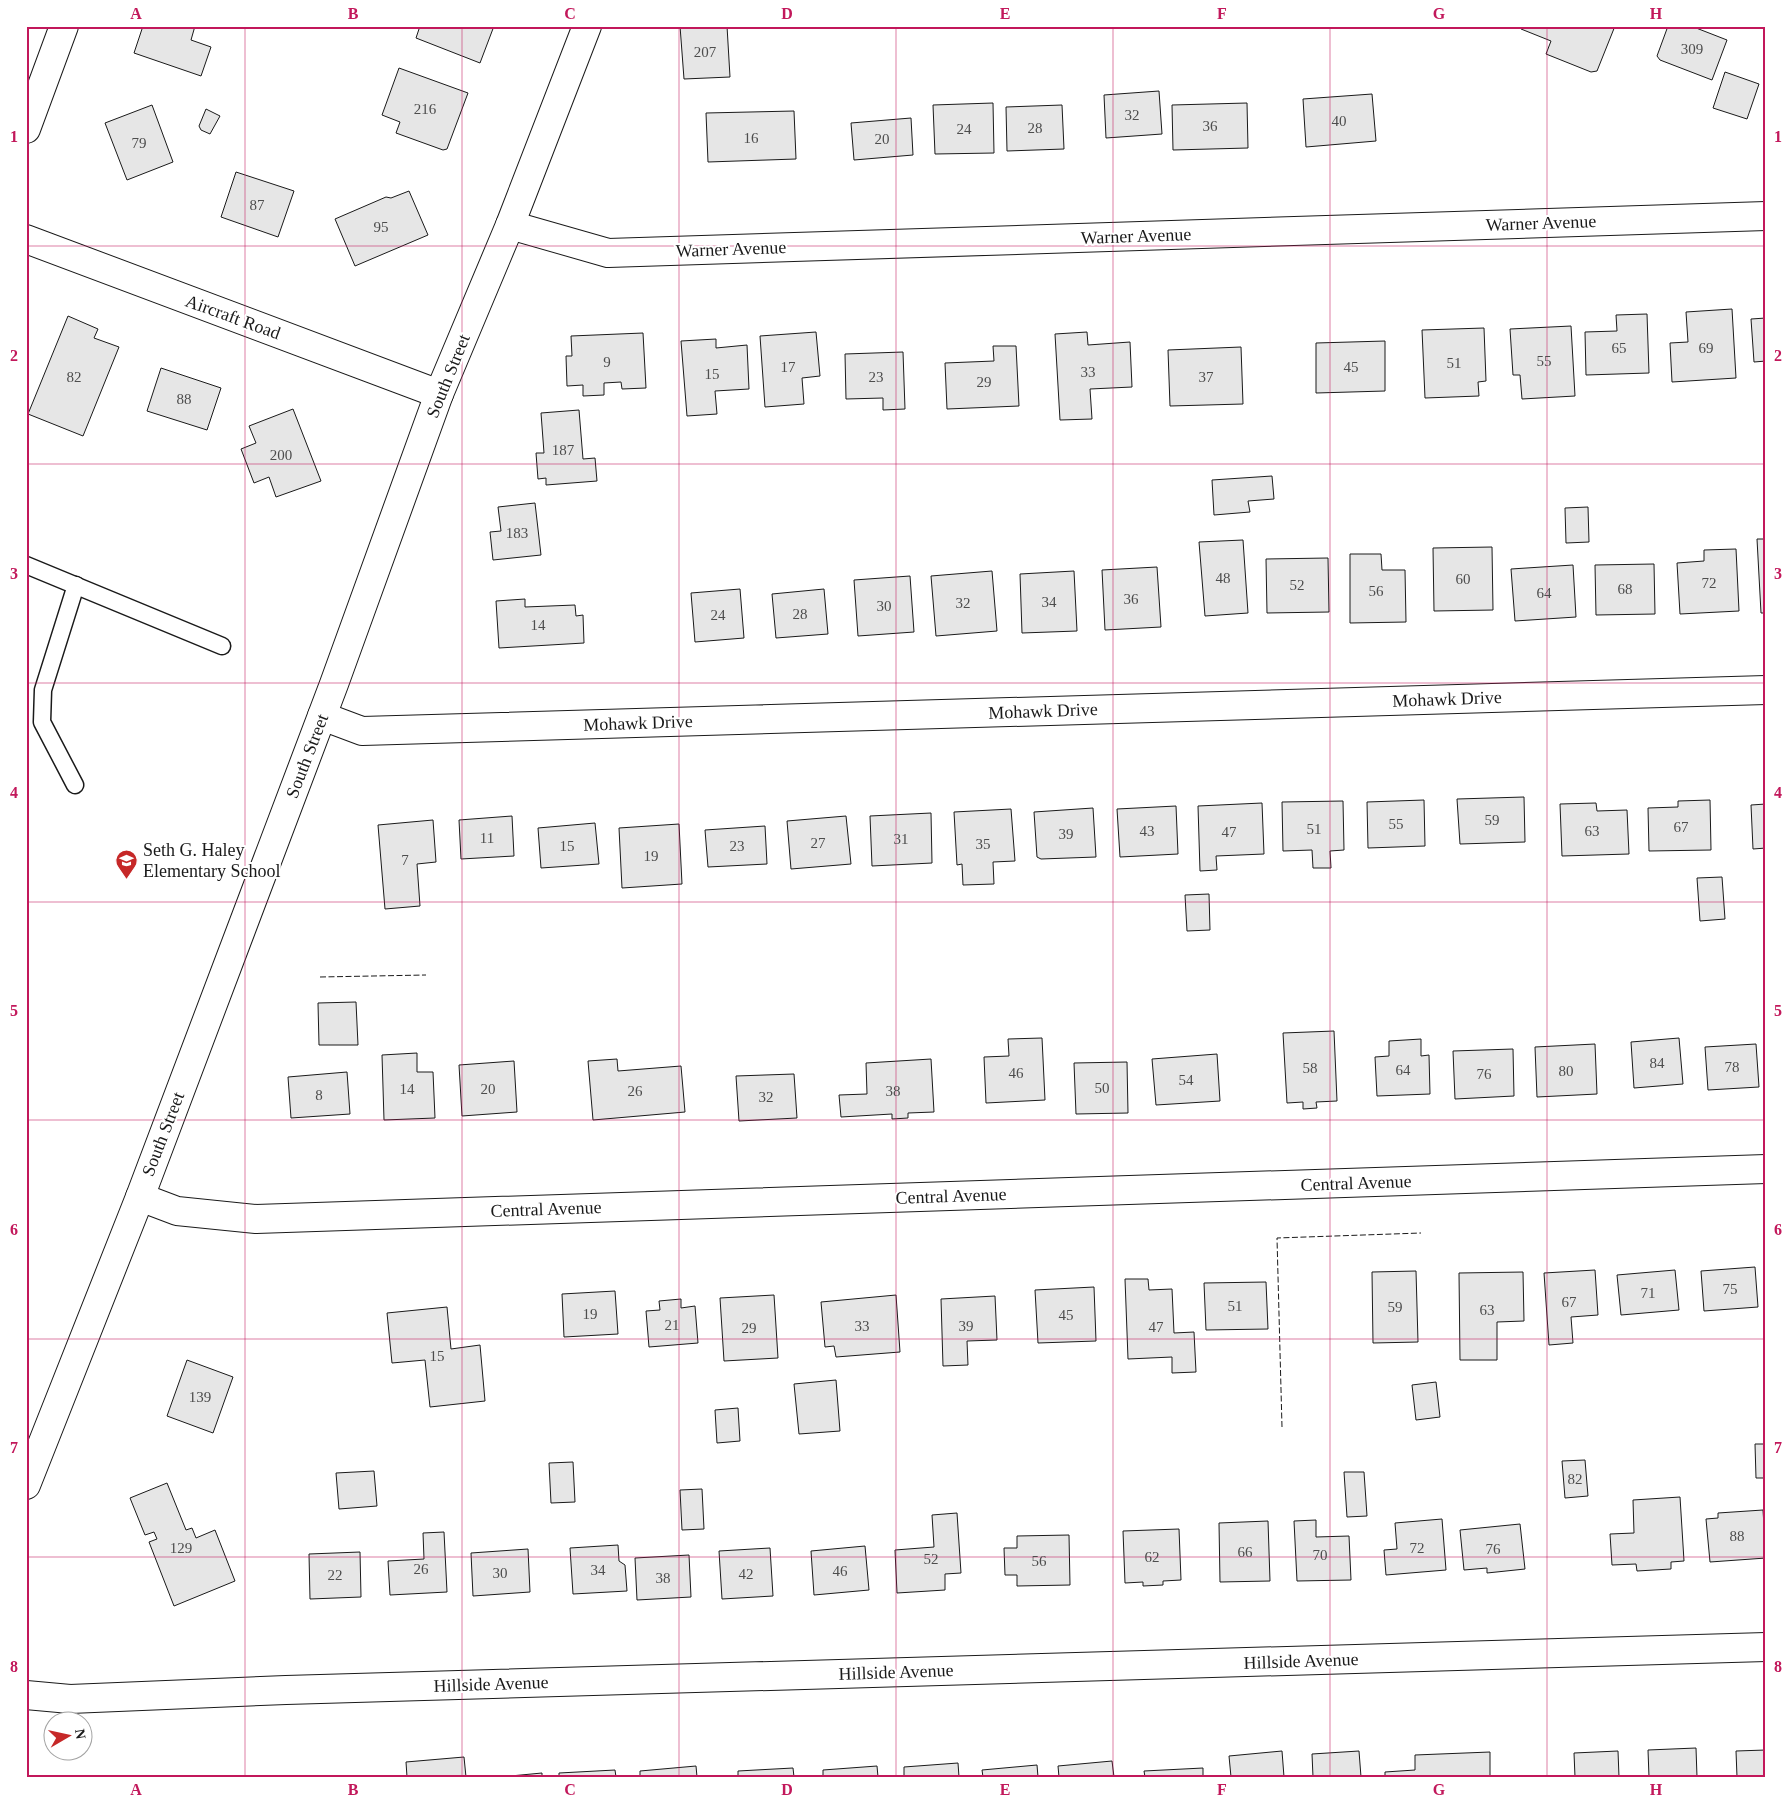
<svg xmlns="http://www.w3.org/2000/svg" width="1792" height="1803" font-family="'Times New Roman',serif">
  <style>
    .building { fill: #e6e6e6; stroke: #1a1a1a }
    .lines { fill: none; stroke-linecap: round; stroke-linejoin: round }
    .service-casing { stroke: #1a1a1a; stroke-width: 19 }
    .minor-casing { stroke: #1a1a1a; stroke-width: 30 }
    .service { stroke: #fff; stroke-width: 16 }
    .minor { stroke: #fff; stroke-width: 28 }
    .fence { stroke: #1a1a1a; stroke-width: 1; stroke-dasharray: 6 2.5; stroke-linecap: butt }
    .grid { fill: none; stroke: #c2185b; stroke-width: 1; stroke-opacity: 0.55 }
    .labels { text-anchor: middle; stroke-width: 4; stroke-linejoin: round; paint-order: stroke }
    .number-label { font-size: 15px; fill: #4d4d4d }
    .street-label { font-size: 18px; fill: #1a1a1a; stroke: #fff }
    .poi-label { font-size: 18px; fill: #1a1a1a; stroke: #fff; text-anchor: start }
    .neatline { fill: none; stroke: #c2185b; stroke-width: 2 }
    .grid-label { font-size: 16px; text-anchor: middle; font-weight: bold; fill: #c2185b }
  </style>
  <rect width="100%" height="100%" fill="#fff"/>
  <g class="building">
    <path d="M143,26H195L191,40L211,47L201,76L134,53Z"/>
    <path d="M420,26H494L480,63L416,38Z"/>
    <path d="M680,26H727L730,77L684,79Z"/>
    <path d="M1523,26H1615L1597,71L1591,72L1546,54L1551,41L1521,29Z"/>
    <path d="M1668,26H1691L1727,40L1712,80L1660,60L1657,56Z"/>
    <path d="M399,68L468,93L447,149L443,150L396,133L400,122L382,115Z"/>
    <path d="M1725,72L1759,84L1747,119L1713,108Z"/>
    <path d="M1159,91L1162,134L1106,138L1104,95Z"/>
    <path d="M1372,94L1376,141L1306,147L1303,99Z"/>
    <path d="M993,103L994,153L935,154L933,105Z"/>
    <path d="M1247,103L1248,148L1173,150L1172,105Z"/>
    <path d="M152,105L173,162L127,180L105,123Z"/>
    <path d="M1062,105L1064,149L1007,151L1006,107Z"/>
    <path d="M206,109L220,116L210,134L201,130L199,126Z"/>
    <path d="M794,111L796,159L708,162L706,113Z"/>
    <path d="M911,118L913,155L854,160L851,123Z"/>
    <path d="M236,172L294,191L278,237L221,217Z"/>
    <path d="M409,191L428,235L355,266L335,219L386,197L391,198Z"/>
    <path d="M1732,309L1736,378L1672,382L1670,343L1688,342L1686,312Z"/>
    <path d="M1647,314L1649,373L1586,375L1585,332L1617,331L1616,315Z"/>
    <path d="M68,316L98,329L94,338L119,347L83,436L28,414Z"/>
    <path d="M1766,318V361L1754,362L1751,319Z"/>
    <path d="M1571,326L1575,396L1522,399L1520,375H1513L1510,329Z"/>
    <path d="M1484,328L1486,381L1478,382L1479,396L1425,398L1422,330Z"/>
    <path d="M816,332L820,376L802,378L804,404L765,407L760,336Z"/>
    <path d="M1087,332L1088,345L1130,342L1132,387L1090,389L1092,419L1060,420L1055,334Z"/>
    <path d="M643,333L646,388L622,389L621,382L604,383V395L583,396V385L567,386L566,356H572L571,336Z"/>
    <path d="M716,339V348L747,345L749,389L715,391L717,414L687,416L681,341Z"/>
    <path d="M1385,341V391L1316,393V343Z"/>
    <path d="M993,346H1016L1019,406L947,409L945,363L994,361Z"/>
    <path d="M1241,347L1243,404L1170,406L1168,350Z"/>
    <path d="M903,352L905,409L883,410V398L846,399L845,354Z"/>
    <path d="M161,368L221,388L207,430L147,411Z"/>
    <path d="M293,409L321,481L276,497L269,477L254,483L241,449L256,443L249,426Z"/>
    <path d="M579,410L583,459L595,458L597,481L546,485V478L538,479L536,453H544L541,413Z"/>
    <path d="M1272,476L1274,499L1248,501L1250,512L1214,515L1212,480Z"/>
    <path d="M535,503L541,555L493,560L490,532L501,531L498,507Z"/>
    <path d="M1588,507L1589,542L1566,543L1565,508Z"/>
    <path d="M1757,539H1766V613H1761Z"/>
    <path d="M1243,540L1248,613L1205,616L1199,542Z"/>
    <path d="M1492,547L1493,610L1434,611L1433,548Z"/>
    <path d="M1736,549L1739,611L1680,614L1677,563L1704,561V550Z"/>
    <path d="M1350,554H1381L1382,570H1405L1406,622L1350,623Z"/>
    <path d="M1328,558L1329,612L1267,613L1266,559Z"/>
    <path d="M1654,564L1655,614L1596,615L1595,565Z"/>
    <path d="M1573,565L1576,617L1515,621L1511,569Z"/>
    <path d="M1157,567L1161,627L1105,630L1102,570Z"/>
    <path d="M992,571L997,631L936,636L931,576Z"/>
    <path d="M1074,571L1077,631L1022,633L1020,574Z"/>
    <path d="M910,576L914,632L858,636L854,580Z"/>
    <path d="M740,589L744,638L695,642L691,593Z"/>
    <path d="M824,589L828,634L776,638L772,594Z"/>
    <path d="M525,599V607L575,605L576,616L583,615L584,643L499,648L496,601Z"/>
    <path d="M1524,797L1525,842L1460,844L1457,799Z"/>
    <path d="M1424,800L1425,846L1368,848L1367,802Z"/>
    <path d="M1710,800L1711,850L1649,851L1648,808L1678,807V801Z"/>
    <path d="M1343,801L1344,850L1330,851L1331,868H1313L1312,850L1283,851L1282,802Z"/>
    <path d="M1262,803L1264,854L1216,856L1217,870L1200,871L1198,806Z"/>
    <path d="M1596,803L1597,811L1627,810L1629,854L1562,856L1560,804Z"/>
    <path d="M1766,804V848L1753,849L1751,805Z"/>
    <path d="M1176,806L1178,854L1120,857L1117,809Z"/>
    <path d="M1093,808L1096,857L1041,859L1037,857L1034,812Z"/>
    <path d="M1011,809L1015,861L993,862L994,884L963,885L962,864L957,865L954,812Z"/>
    <path d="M931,813L932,863L872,866L870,816Z"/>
    <path d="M512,816L514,856L461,859L459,820Z"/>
    <path d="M846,816L851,864L791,869L787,821Z"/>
    <path d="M433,820L436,862L417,864L420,906L385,909L378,825Z"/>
    <path d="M595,823L599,864L541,868L538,828Z"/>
    <path d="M679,824L682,884L622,888L619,828Z"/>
    <path d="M765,826L767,864L708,867L705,830Z"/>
    <path d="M1722,877L1725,919L1700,921L1697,878Z"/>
    <path d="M1209,894L1210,930L1187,931L1185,895Z"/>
    <path d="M356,1002L358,1045H319L318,1003Z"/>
    <path d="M1334,1031L1337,1101L1316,1102L1317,1108L1303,1109V1102L1287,1103L1283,1033Z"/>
    <path d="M1042,1038L1045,1100L986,1103L984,1057L1009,1056L1008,1039Z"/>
    <path d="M1679,1038L1683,1084L1634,1088L1631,1042Z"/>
    <path d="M1421,1039V1056L1429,1055L1430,1094L1377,1096L1375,1057L1389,1056V1041Z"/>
    <path d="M1595,1044L1597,1094L1537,1097L1535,1047Z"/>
    <path d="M1756,1044L1759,1087L1708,1090L1705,1047Z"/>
    <path d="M1513,1049L1514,1096L1455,1099L1453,1051Z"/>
    <path d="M417,1053V1072H433L435,1118L384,1120L382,1055Z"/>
    <path d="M1217,1054L1220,1101L1156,1105L1152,1059Z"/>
    <path d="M617,1059L618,1071L681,1066L685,1112L593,1120L588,1061Z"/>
    <path d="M931,1059L934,1112L908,1113V1118L892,1119V1114L841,1117L839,1095L867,1094L866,1063Z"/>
    <path d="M514,1061L517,1112L462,1116L459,1065Z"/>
    <path d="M1127,1062L1128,1113L1076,1114L1074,1063Z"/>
    <path d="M347,1072L350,1114L291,1118L288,1077Z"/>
    <path d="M794,1074L797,1118L739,1121L736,1076Z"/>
    <path d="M1755,1267L1758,1307L1704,1311L1701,1271Z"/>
    <path d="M1595,1270L1598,1315L1571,1317L1573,1343L1549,1345L1544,1273Z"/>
    <path d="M1675,1270L1679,1310L1621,1315L1617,1275Z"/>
    <path d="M1416,1271L1418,1342L1373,1343L1372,1272Z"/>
    <path d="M1523,1272L1524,1321L1497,1322V1360H1460L1459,1273Z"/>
    <path d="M1125,1279H1148L1149,1290L1172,1289L1174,1333L1194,1332L1196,1372L1172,1373V1357L1128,1359Z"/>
    <path d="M1266,1282L1268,1329L1206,1330L1204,1283Z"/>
    <path d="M1094,1287L1096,1341L1038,1343L1035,1290Z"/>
    <path d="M615,1291L618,1334L564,1337L562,1294Z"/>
    <path d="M774,1295L778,1358L724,1361L720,1298Z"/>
    <path d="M896,1295L900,1352L836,1357L834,1346L825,1347L821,1302Z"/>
    <path d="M995,1296L997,1340L967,1341L968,1365L943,1366L941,1299Z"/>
    <path d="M681,1299V1308L695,1306L698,1343L649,1347L646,1311L660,1310L659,1301Z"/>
    <path d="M447,1307L451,1349L480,1345L485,1401L430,1407L425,1360L392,1363L387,1313Z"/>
    <path d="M187,1360L233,1377L213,1433L167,1416Z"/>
    <path d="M836,1380L840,1431L799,1434L794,1384Z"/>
    <path d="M1436,1382L1440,1417L1416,1420L1412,1385Z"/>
    <path d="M738,1408L740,1441L717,1443L715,1410Z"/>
    <path d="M1755,1444H1766V1478H1756Z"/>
    <path d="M1585,1460L1588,1496L1565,1498L1562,1461Z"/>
    <path d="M573,1462L575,1502L551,1503L549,1463Z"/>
    <path d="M374,1471L377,1506L339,1509L336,1473Z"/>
    <path d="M1344,1472H1364L1367,1516L1347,1517Z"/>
    <path d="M167,1483L186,1530L192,1528L196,1538L215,1530L235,1581L174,1606L149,1542L157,1539L154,1532L145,1535L130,1498Z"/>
    <path d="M702,1489L704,1529L682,1530L680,1490Z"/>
    <path d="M1680,1497L1684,1561L1671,1562V1569L1637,1571L1636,1564L1612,1565L1610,1534L1634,1533L1633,1500Z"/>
    <path d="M1763,1510L1766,1558L1710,1562L1706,1519L1718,1518V1513Z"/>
    <path d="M957,1513L961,1573L945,1574V1590L897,1593L895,1550L934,1547L932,1515Z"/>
    <path d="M1442,1519L1446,1570L1386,1575L1384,1550L1397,1549L1395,1523Z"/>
    <path d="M1316,1520V1537L1349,1536L1351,1580L1297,1581L1294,1521Z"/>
    <path d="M1268,1521L1270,1581L1220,1582L1219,1523Z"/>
    <path d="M1520,1524L1525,1569L1487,1573V1568L1464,1570L1460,1530Z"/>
    <path d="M1179,1529L1181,1580L1163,1581V1585L1143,1586V1582L1125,1583L1123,1531Z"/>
    <path d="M444,1532L447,1592L390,1595L388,1561L424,1559L423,1533Z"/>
    <path d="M1069,1535L1070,1585L1017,1586V1575H1005L1004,1548H1017V1536Z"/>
    <path d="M618,1545L619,1561L625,1565L627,1591L573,1594L570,1548Z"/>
    <path d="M865,1546L869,1590L814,1595L811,1551Z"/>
    <path d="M770,1548L773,1596L722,1599L719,1551Z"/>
    <path d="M528,1549L530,1592L473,1596L471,1553Z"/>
    <path d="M360,1552L361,1597L310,1599L309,1554Z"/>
    <path d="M689,1555L691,1597L637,1600L635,1558Z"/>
    <path d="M1696,1748L1697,1777H1649L1648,1750Z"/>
    <path d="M1766,1750V1777H1737L1736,1751Z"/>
    <path d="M1282,1751L1284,1777H1231L1229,1756Z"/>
    <path d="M1359,1751L1361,1777H1313L1312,1754Z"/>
    <path d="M1618,1751L1619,1777H1575L1574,1753Z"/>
    <path d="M1490,1752V1777H1385V1772L1415,1770V1755Z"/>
    <path d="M464,1757L466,1777H407L406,1762Z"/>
    <path d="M1112,1761L1114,1777H1059L1058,1766Z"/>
    <path d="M958,1763L959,1777H904V1767Z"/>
    <path d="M1037,1765L1038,1777H983L982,1770Z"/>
    <path d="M696,1766L697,1777H640V1771Z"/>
    <path d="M877,1766L878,1777H823V1770Z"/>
    <path d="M793,1768L794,1777H738V1771Z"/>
    <path d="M1203,1768V1777H1145L1144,1771Z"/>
    <path d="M615,1770L616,1777H559V1773Z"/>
    <path d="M542,1773V1777H500Z"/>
  </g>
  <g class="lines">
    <defs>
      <g id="service">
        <path d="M26,565L222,646"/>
        <path d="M75,785L42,722L43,690L76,585"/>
      </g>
      <g id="minor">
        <path d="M26,129L64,26"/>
        <path d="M510,225L608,253L1766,216"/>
        <path d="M26,239L439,394"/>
        <path d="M322,716L362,731L1766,690"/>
        <path d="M140,1197L177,1211L256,1219L1766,1169"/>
        <path d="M26,1485L140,1197L334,684L439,394L510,225L587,26"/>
        <path d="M26,1695L70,1699L286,1690L1766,1647"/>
      </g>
    </defs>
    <use href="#service" class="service-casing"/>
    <use href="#minor" class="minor-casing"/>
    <use href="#service" class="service"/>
    <use href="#minor" class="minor"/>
    <g class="fence">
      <path d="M320,977L426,975"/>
      <path d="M1282,1427L1277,1238L1421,1233"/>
    </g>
  </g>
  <path class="grid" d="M245,26V1777M462,26V1777M679,26V1777M896,26V1777M1113,26V1777M1330,26V1777M1547,26V1777M26,246H1766M26,464H1766M26,683H1766M26,902H1766M26,1120H1766M26,1339H1766M26,1557H1766"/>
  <defs>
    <symbol id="school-pin" viewBox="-11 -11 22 30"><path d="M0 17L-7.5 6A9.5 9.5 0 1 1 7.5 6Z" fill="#c62828" stroke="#fff"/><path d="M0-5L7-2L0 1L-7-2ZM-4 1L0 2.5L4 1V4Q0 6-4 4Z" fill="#fff"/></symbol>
  </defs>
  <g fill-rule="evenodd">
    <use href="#school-pin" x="114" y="848" width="25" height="34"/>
  </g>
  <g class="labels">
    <g class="number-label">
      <text x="1692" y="54">309</text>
      <text x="705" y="57">207</text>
      <text x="425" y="114">216</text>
      <text x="1132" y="120">32</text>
      <text x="1339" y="126">40</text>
      <text x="1210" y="131">36</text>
      <text x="1035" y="133">28</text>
      <text x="964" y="134">24</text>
      <text x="751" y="143">16</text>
      <text x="882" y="144">20</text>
      <text x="139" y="148">79</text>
      <text x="257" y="210">87</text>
      <text x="381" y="232">95</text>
      <text x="1619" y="353">65</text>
      <text x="1706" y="353">69</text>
      <text x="1544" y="366">55</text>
      <text x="607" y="367">9</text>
      <text x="1454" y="368">51</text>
      <text x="788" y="372">17</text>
      <text x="1351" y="372">45</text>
      <text x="1088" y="377">33</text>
      <text x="712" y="379">15</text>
      <text x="74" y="382">82</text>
      <text x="876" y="382">23</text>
      <text x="1206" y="382">37</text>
      <text x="984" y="387">29</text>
      <text x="184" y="404">88</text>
      <text x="563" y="455">187</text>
      <text x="281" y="460">200</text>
      <text x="517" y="538">183</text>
      <text x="1223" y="583">48</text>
      <text x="1463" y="584">60</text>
      <text x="1709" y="588">72</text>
      <text x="1297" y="590">52</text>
      <text x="1625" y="594">68</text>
      <text x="1376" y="596">56</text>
      <text x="1544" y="598">64</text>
      <text x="1131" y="604">36</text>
      <text x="1049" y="607">34</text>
      <text x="963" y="608">32</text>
      <text x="884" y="611">30</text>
      <text x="800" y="619">28</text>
      <text x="718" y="620">24</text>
      <text x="538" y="630">14</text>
      <text x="1492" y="825">59</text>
      <text x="1396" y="829">55</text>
      <text x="1681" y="832">67</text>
      <text x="1314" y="834">51</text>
      <text x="1147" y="836">43</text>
      <text x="1592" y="836">63</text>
      <text x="1229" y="837">47</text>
      <text x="1066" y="839">39</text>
      <text x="487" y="843">11</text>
      <text x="901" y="844">31</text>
      <text x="818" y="848">27</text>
      <text x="983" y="849">35</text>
      <text x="567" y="851">15</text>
      <text x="737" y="851">23</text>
      <text x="651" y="861">19</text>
      <text x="405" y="865">7</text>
      <text x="1657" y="1068">84</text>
      <text x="1732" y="1072">78</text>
      <text x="1310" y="1073">58</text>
      <text x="1403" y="1075">64</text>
      <text x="1566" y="1076">80</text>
      <text x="1016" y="1078">46</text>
      <text x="1484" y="1079">76</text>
      <text x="1186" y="1085">54</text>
      <text x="1102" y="1093">50</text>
      <text x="407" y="1094">14</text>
      <text x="488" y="1094">20</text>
      <text x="635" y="1096">26</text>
      <text x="893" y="1096">38</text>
      <text x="319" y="1100">8</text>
      <text x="766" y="1102">32</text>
      <text x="1730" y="1294">75</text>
      <text x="1648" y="1298">71</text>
      <text x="1569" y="1307">67</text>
      <text x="1235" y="1311">51</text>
      <text x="1395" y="1312">59</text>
      <text x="1487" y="1315">63</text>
      <text x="590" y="1319">19</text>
      <text x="1066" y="1320">45</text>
      <text x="672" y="1330">21</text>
      <text x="862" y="1331">33</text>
      <text x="966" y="1331">39</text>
      <text x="1156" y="1332">47</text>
      <text x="749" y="1333">29</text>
      <text x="437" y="1361">15</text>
      <text x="200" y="1402">139</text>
      <text x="1575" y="1484">82</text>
      <text x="1737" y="1541">88</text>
      <text x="181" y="1553">129</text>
      <text x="1417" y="1553">72</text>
      <text x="1493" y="1554">76</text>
      <text x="1245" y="1557">66</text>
      <text x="1320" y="1560">70</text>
      <text x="1152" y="1562">62</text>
      <text x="931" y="1564">52</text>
      <text x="1039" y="1566">56</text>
      <text x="421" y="1574">26</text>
      <text x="598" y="1575">34</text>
      <text x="840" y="1576">46</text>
      <text x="500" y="1578">30</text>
      <text x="746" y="1579">42</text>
      <text x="335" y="1580">22</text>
      <text x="663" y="1583">38</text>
    </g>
    <g class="street-label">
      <text transform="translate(1541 223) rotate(-2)" y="6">Warner Avenue</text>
      <text transform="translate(1136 236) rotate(-2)" y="6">Warner Avenue</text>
      <text transform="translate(731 249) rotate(-2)" y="6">Warner Avenue</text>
      <text transform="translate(233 317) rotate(20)" y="6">Aircraft Road</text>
      <text transform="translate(448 376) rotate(-68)" y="6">South Street</text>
      <text transform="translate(1447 699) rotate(-2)" y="6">Mohawk Drive</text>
      <text transform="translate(1043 711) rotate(-2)" y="6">Mohawk Drive</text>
      <text transform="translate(638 723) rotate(-2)" y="6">Mohawk Drive</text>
      <text transform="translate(307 756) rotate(-69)" y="6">South Street</text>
      <text transform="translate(163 1134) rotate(-69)" y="6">South Street</text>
      <text transform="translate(1356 1183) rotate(-2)" y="6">Central Avenue</text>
      <text transform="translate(951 1196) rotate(-2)" y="6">Central Avenue</text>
      <text transform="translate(546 1209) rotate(-2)" y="6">Central Avenue</text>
      <text transform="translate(1301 1661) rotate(-2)" y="6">Hillside Avenue</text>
      <text transform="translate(896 1672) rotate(-2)" y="6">Hillside Avenue</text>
      <text transform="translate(491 1684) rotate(-2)" y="6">Hillside Avenue</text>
    </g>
    <g class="poi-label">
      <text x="143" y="856">Seth G. Haley<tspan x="143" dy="21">Elementary School</tspan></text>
    </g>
  </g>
  <rect width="1792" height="1803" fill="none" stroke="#ffffff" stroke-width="55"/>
  <g transform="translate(68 1736) rotate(81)"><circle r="24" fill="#ffffff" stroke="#a3a3a3"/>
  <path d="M0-4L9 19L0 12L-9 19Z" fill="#c62828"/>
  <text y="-8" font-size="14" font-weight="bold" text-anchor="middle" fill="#1a1a1a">N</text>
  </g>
  <rect x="28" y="28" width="1736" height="1748" class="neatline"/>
  <g class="grid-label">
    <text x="136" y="19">A</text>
    <text x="353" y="19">B</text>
    <text x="570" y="19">C</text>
    <text x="787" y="19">D</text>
    <text x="1005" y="19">E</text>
    <text x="1222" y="19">F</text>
    <text x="1439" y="19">G</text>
    <text x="1656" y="19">H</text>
    <text x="14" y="142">1</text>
    <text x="1778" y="142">1</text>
    <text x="14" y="361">2</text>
    <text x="1778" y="361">2</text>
    <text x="14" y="579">3</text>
    <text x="1778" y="579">3</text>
    <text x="14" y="798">4</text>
    <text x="1778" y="798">4</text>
    <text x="14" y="1016">5</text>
    <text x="1778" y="1016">5</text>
    <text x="14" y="1235">6</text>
    <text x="1778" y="1235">6</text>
    <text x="14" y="1453">7</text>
    <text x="1778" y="1453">7</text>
    <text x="14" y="1672">8</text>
    <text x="1778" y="1672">8</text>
    <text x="136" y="1795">A</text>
    <text x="353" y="1795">B</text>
    <text x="570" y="1795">C</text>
    <text x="787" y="1795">D</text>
    <text x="1005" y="1795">E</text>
    <text x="1222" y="1795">F</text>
    <text x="1439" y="1795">G</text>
    <text x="1656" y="1795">H</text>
  </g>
</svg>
